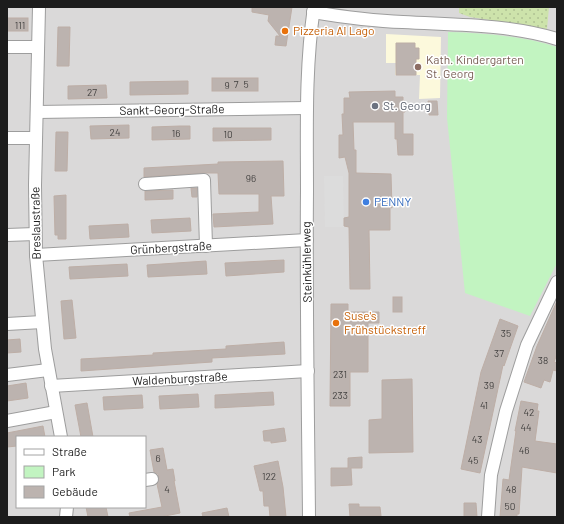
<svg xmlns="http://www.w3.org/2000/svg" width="564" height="524" font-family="Barlow,sans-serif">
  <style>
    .residential { fill: #dad9d9; fill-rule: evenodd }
    .education { fill: #fcf9dc }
    .park { fill: #c2f4c1 }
    .garden { fill: url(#garden-dots) }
    .parking { fill: #dcdcdc }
    .building { fill: #bcb3af; stroke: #bdaea6 }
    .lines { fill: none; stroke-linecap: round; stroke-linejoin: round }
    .minor-casing { stroke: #9d9d9d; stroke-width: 14 }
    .minor { stroke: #fff; stroke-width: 12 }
    .food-dot { fill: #e8710a; stroke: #fff; stroke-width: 1.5 }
    .education-dot { fill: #8d6e63; stroke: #fff; stroke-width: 1.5 }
    .worship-dot { fill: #6b7280; stroke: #fff; stroke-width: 1.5 }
    .shop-dot { fill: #3f7fe0; stroke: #fff; stroke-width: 1.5 }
    .labels { text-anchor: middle; stroke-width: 3; stroke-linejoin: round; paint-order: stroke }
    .number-label { font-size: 10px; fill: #444241 }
    .food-label { font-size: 12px; fill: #c56008; stroke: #fff; text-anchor: start }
    .education-label { font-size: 12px; fill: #785e54; stroke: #fff; text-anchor: start }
    .worship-label { font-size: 12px; fill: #5b616d; stroke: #fff; text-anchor: start }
    .street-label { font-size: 12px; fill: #1c1c1c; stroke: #fff }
    .shop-label { font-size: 12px; fill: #366cbe; stroke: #fff; text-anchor: start }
  </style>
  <defs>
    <pattern id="garden-dots" width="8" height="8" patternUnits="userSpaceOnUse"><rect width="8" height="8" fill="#cde3ab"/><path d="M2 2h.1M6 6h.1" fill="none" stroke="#afc293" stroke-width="1.8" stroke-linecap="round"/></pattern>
  </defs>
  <rect width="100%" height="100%" fill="#ece8e2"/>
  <path class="residential" d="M7,7H557V517H7ZM17,437H145V507H17Z"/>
  <path class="education" d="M386,34L441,37L440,98L419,99L420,75H395L396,63H386Z"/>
  <path class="park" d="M448,32C484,33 523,36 557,47V263L530,316L465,293L447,118Z"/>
  <path class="garden" d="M459,7H549L547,29L470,17L459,13Z"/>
  <path class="parking" d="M324,176H343L344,227H325Z"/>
  <g class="building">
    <path d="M252,7H292L286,46L275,45L276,36H280L268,21L269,15L252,12Z"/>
    <rect x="7" y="18" width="21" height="13"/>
    <path d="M58,27H70L69,66H57Z"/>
    <path d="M396,43H415V48H419V59H416V75H396Z"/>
    <rect x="212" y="78" width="46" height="13"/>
    <path d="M188,81V94L130,95V82Z"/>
    <path d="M106,85L107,98L68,99V86Z"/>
    <path d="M395,91V97H403V101H405V112H403V134H413V155H398L397,139H395V122H353L354,150H356V173L391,174L392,208L390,207V230H369L370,289H350L349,227L344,226V218L349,217V173L345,157L339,158V135H343L342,114H344V98H350L349,92Z"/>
    <path d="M428,101H437L438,115H429Z"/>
    <path d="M129,125V138L91,139L90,126Z"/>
    <path d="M180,126H190V139L152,140V127Z"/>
    <path d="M213,128H271V140L213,141Z"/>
    <path d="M56,132H68L67,171H55Z"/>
    <path d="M283,161L284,196H271L273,224L214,227L213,214L259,212V194H219L218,173H203L144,177V168L218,164V162Z"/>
    <path d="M191,188H197V197H192Z"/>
    <path d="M173,190V199L145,200V191Z"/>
    <path d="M66,195V239H58V235H55L54,196Z"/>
    <path d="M190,218L191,231L152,233L151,220Z"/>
    <path d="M128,224L129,237L90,239L89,226Z"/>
    <path d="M284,260V272L226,276L225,263Z"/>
    <path d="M206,261L207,274L148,277L147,265Z"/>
    <path d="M127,264L128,276L70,279L69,267Z"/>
    <rect x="393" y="297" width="9" height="15"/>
    <path d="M72,300L76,338L64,339L61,301Z"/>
    <path d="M557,301V354L554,362L557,363V371L553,370L550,382L544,380L541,388L524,382L537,346Z"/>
    <path d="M331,304H348V312H379V323H368V372H350V406H330Z"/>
    <path d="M500,319L518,326L504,366L503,365L480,473L461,469L481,372Z"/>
    <path d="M20,339L21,352L7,353V340Z"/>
    <path d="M284,342L285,354L212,358V362L81,371V359L153,355V353L226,349V346Z"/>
    <path d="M412,379L413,452L369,453V420L382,419V380Z"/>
    <path d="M26,383L28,398L7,401V386Z"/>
    <path d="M273,392L274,405L215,408V395Z"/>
    <path d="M198,394L199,407L160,409L159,396Z"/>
    <path d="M142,395L143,408L104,410L103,397Z"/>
    <path d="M521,401L538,404L537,411H539L535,441L557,444V473L522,467L519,514H517V517H500L503,479L509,480L516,431H515Z"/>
    <path d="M87,403L93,437H81L75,405Z"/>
    <path d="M43,426L45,437H17V446L7,447V433Z"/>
    <path d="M284,428L286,441L271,443V441H264L263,431Z"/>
    <path d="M163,448L167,470L173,469L175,481H174L180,513L160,517H130L129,513L162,507L157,484L159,478L158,474L154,472L150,450Z"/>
    <path d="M362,457V468H351L352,485L331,486V468H348V458Z"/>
    <path d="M278,461L283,487L286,517H270L269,506H264L263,491H260L254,466Z"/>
    <path d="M464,503H476L477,517H464Z"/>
    <path d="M349,504H359V507H380L381,516L350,517Z"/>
    <path d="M86,507H106L108,517H88Z"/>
    <path d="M227,508L229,517H203L202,513Z"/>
  </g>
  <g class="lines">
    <defs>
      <g id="minor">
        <path d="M39,7L35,185L36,255L45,349L61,437"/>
        <path d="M313,12C343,17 373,21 403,22C455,25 508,24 557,39"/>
        <path d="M7,47H38"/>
        <path d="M37,112L306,108"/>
        <path d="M7,138H36"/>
        <path d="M145,184L204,180L206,246"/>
        <path d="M7,235L35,234"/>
        <path d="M36,255L307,240"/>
        <path d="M7,324L42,322"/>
        <path d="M7,375L48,370"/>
        <path d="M51,386L308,371"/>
        <path d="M7,421L56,412"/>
        <path d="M145,480L152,479"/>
        <path d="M66,517L67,507"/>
        <path d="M309,517C308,408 306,300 307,191C307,128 305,69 314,7"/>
        <path d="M488,517L491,475L506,411L527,345L557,282"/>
      </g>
    </defs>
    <use href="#minor" class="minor-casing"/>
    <use href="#minor" class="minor"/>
  </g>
  <g class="food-dot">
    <circle cx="285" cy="31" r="4"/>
    <circle cx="336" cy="323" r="4"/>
  </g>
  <circle class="education-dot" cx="418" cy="67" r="4"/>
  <circle class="worship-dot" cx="375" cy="106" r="4"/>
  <circle class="shop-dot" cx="366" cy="202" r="4"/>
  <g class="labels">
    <g class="number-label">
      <text x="20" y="29">111</text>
      <text x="236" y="88">7</text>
      <text x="246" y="88">5</text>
      <text x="227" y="89">9</text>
      <text x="92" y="96">27</text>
      <text x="115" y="136">24</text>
      <text x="176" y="137">16</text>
      <text x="228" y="138">10</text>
      <text x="251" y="182">96</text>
      <text x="506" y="337">35</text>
      <text x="499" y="357">37</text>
      <text x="543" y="364">38</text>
      <text x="340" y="378">231</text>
      <text x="489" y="389">39</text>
      <text x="340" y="399">233</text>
      <text x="484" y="409">41</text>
      <text x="529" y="416">42</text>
      <text x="526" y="431">44</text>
      <text x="477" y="443">43</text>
      <text x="524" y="454">46</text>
      <text x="158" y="462">6</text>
      <text x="473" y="464">45</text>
      <text x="269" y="480">122</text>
      <text x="167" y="493">4</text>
      <text x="511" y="493">48</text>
      <text x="510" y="510">50</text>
    </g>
    <g class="food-label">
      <text x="293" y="35">Pizzeria Al Lago</text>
      <text x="344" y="320">Suse's<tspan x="344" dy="14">Frühstückstreff</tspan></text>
    </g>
    <g class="education-label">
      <text x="426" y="64">Kath. Kindergarten<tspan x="426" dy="14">St. Georg</tspan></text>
    </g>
    <g class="worship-label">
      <text x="383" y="110">St. Georg</text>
    </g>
    <g class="street-label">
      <text transform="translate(172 110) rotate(-1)" y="4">Sankt-Georg-Straße</text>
      <text transform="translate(36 223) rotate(-91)" y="4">Breslaustraße</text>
      <text transform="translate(171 248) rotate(-3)" y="4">Grünbergstraße</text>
      <text transform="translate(307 262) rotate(-91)" y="4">Steinkühlerweg</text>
      <text transform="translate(180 379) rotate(-3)" y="4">Waldenburgstraße</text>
    </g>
    <g class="shop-label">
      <text x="374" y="206">PENNY</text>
    </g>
  </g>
  <rect width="564" height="524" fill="none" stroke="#1c1c1c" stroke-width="16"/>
  <rect x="16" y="436" width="130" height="72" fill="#ffffff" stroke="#a4a4a4"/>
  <rect x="24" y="449" width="20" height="6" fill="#ffffff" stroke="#a4a4a4"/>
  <text x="52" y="456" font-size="12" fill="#1c1c1c">Straße</text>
  <rect x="24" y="466" width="20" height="12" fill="#c2f4c1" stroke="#a4a4a4"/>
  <text x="52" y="476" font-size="12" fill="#1c1c1c">Park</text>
  <rect x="24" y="486" width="20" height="12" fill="#bcb3af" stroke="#a4a4a4"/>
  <text x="52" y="496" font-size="12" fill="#1c1c1c">Gebäude</text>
</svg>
